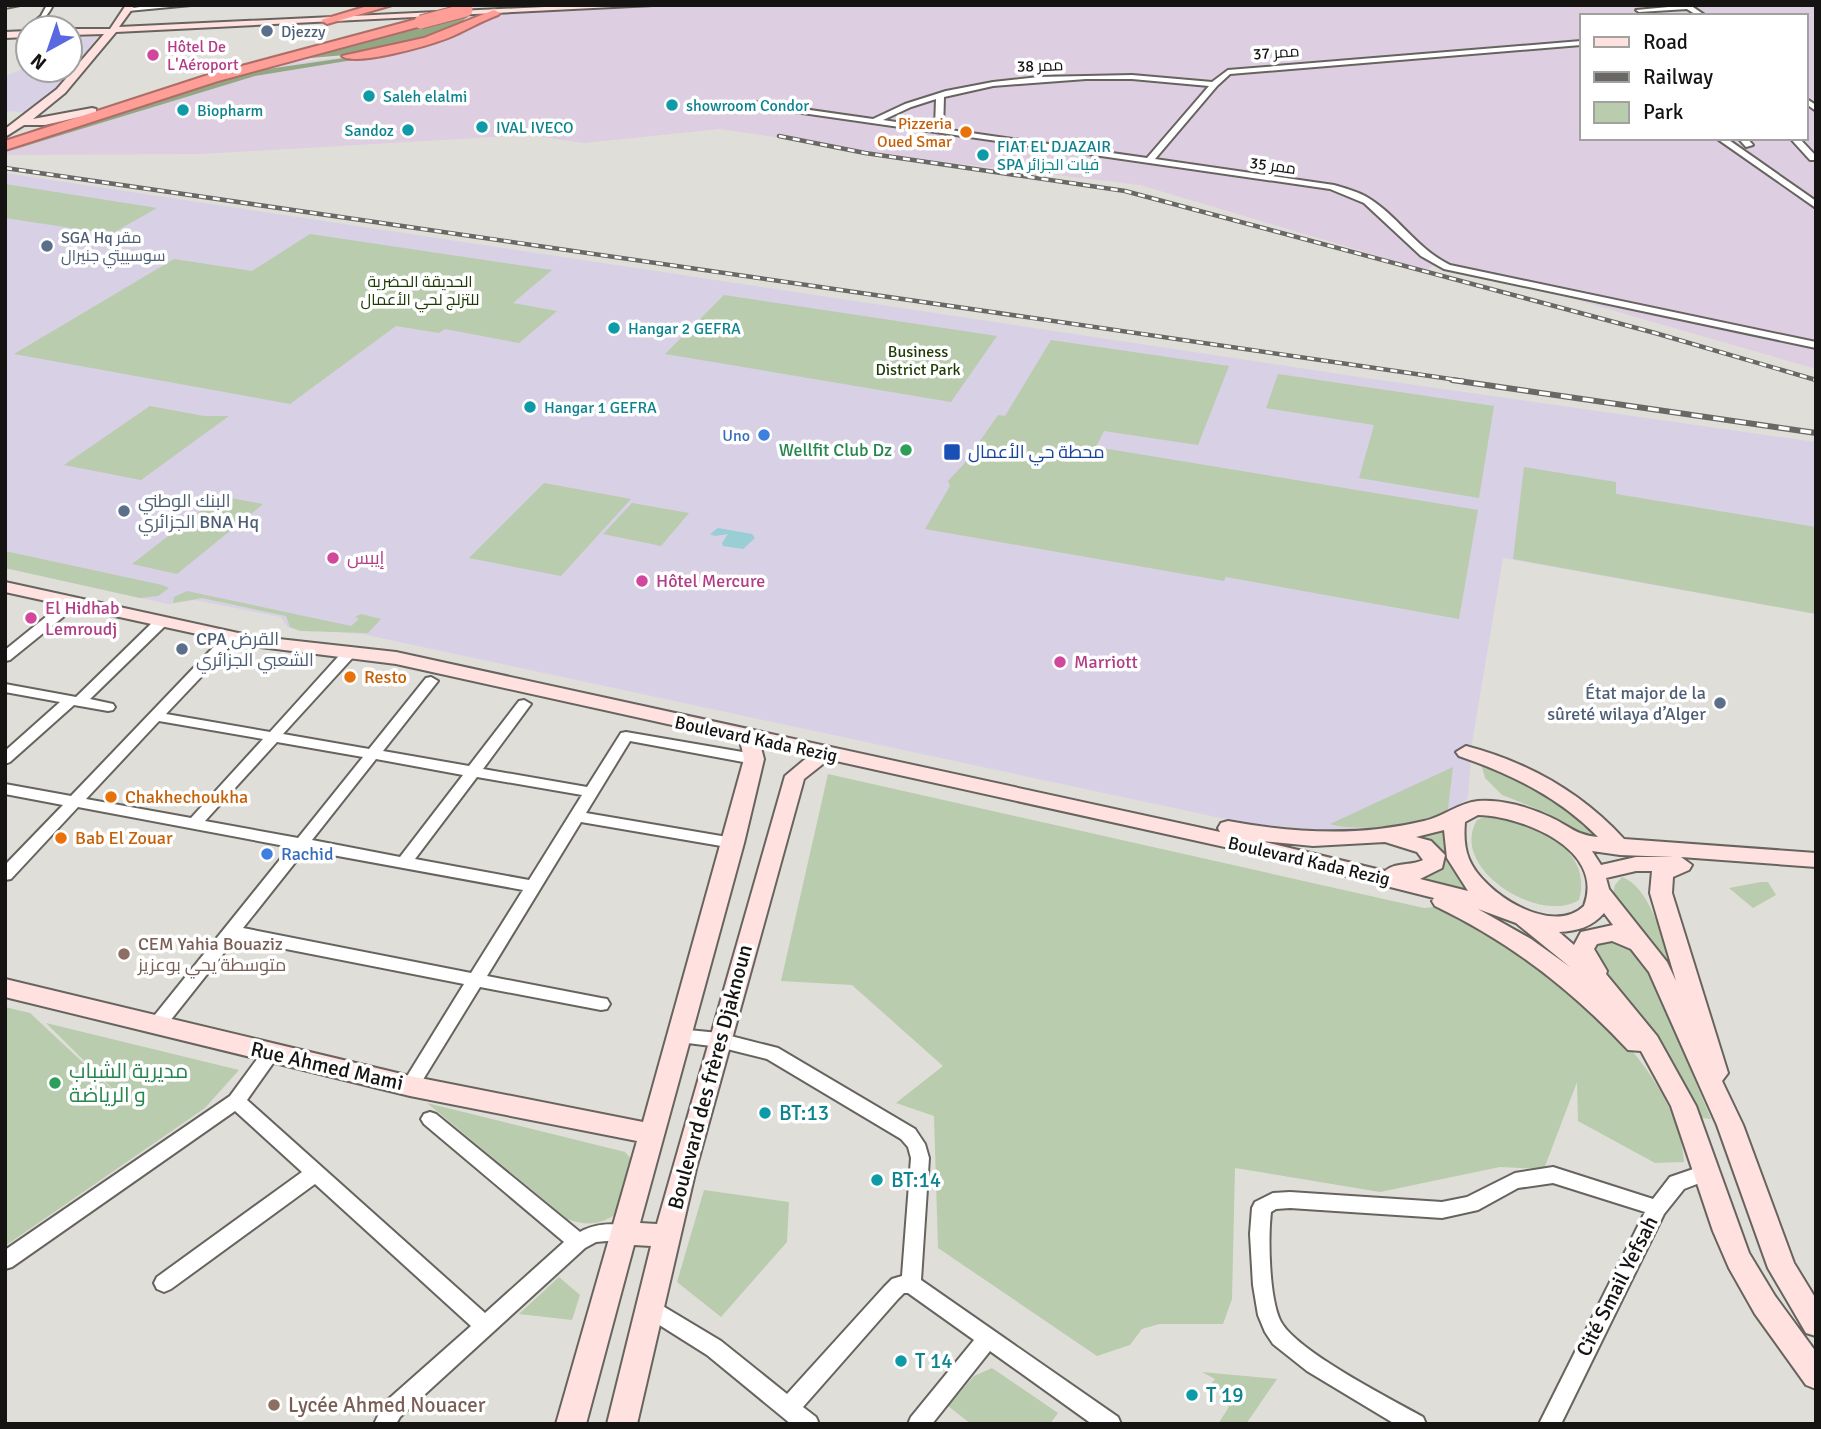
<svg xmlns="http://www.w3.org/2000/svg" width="1821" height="1429" font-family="Signika,Cairo,sans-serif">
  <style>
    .commercial { fill: #d8d0e5 }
    .industrial { fill: #ddcee1; fill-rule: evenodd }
    .green { fill: #b9ccad }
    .forest { fill: #92a885 }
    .water { fill: #99ced4 }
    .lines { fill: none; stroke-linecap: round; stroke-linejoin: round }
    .street-casing { stroke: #67645f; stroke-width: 4 }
    .secondary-casing { stroke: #67645f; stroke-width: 4 }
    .highway-casing { stroke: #ad6e68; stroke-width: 4 }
    .street { fill: #fff; fill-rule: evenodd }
    .secondary { fill: #ffe2e0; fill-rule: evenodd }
    .highway { fill: #ff9e97; fill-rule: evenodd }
    .rail-far1-casing { stroke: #696864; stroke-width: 4.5 }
    .rail-casing { stroke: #696864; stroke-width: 6 }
    .rail-far1 { stroke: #fff; stroke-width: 2.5; stroke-dasharray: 7; stroke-linecap: butt }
    .rail { stroke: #fff; stroke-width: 3.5; stroke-dasharray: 11; stroke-linecap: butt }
    .highway-bridge-casing { stroke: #ad6e68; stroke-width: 15; stroke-linecap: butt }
    .highway-bridge { stroke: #ff9e97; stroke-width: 13 }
    .service-dot { fill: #5c6f8a; stroke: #fff; stroke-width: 2.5 }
    .hotel-dot { fill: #d1479c; stroke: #fff; stroke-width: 2.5 }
    .culture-dot { fill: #0f9aa8; stroke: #fff; stroke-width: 2.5 }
    .food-dot { fill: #e8710a; stroke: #fff; stroke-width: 2.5 }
    .shop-dot { fill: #3f7fe0; stroke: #fff; stroke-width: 2.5 }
    .leisure-dot { fill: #2e9e5b; stroke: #fff; stroke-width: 2.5 }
    .transit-dot { fill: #1a4fb4; stroke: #fff; stroke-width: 2.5 }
    .education-dot { fill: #8d6e63; stroke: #fff; stroke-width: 2.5 }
    .labels { text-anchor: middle; stroke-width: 7; stroke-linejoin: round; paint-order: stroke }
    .far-service-label { font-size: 16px; fill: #4e5e75; stroke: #fff; text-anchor: start }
    .far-hotel-label { font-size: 16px; fill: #b23c85; stroke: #fff; text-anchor: start }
    .far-street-label { font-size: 16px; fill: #151412; stroke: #fff }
    .far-culture-label { font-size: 16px; fill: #0d838f; stroke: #fff; text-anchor: start }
    .far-food-label { font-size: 16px; fill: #c56008; stroke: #fff; text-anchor: end }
    .far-park-label { font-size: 16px; fill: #1f3b05; stroke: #fff }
    .far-shop-label { font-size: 16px; fill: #366cbe; stroke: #fff; text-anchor: end }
    .leisure-label { font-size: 18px; fill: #27864d; stroke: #fff; text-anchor: end }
    .transit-label { font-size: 18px; fill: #164399; stroke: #fff; text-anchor: start }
    .service-label { font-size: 18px; fill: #4e5e75; stroke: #fff; text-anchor: start }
    .hotel-label { font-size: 18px; fill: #b23c85; stroke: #fff; text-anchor: start }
    .food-label { font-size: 18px; fill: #c56008; stroke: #fff; text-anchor: start }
    .street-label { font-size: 18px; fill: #151412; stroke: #fff }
    .shop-label { font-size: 18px; fill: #366cbe; stroke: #fff; text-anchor: start }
    .education-label { font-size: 18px; fill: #785e54; stroke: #fff; text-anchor: start }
    .near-street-label { font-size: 21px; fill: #151412; stroke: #fff }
    .near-leisure-label { font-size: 21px; fill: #27864d; stroke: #fff; text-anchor: start }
    .near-culture-label { font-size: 21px; fill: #0d838f; stroke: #fff; text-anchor: start }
    .near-education-label { font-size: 21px; fill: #785e54; stroke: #fff; text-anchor: start }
  </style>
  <rect width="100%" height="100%" fill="#e0ded8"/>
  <g class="commercial">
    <path d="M97,37L73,70L48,96L24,112L5,111V76L28,67V70H70V38Z"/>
    <path d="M5,173L1373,379L1816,442V614L1503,558L1472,743L1468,798L1450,814L1415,824L1332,831L1244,823L362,634L288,628L281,617L195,600L168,604L5,568Z"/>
  </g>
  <path class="industrial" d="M521,5H1816V369L1563,296L1435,265L1426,270L1140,185L913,158L720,129L584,143L529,135L202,154L5,155V150L218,80L290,63L367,54ZM1581,16H1805V138H1581Z"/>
  <g class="green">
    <path d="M5,184L157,208L111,234L5,218Z"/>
    <path d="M310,234L552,270L513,303L557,311L519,343L445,329L439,333L396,326L290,404L14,354L174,259L252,271Z"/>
    <path d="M724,295L997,336L951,402L665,354Z"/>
    <path d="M1051,340L1229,366L1198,445L1104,431L1096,447L1478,510L1459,619L1226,577L1224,581L925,529L950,486L948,481L964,464L998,415L1005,416Z"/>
    <path d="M1278,374L1494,406L1479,498L1359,478L1374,425L1266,408Z"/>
    <path d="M150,406L204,416H229L141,480L64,465Z"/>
    <path d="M1524,467L1616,482V494L1816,527V614L1513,559Z"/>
    <path d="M544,483L631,499L561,576L469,558Z"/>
    <path d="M220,496L263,504L177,574L132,564Z"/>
    <path d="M632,503L689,513L661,546L603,534Z"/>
    <path d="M5,551L162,585L169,588L158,596L140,598L5,568Z"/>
    <path d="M187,591L351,626L359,619L355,617L361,614L381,619L368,633L300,631L290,627L286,616L202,598L173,603L174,597Z"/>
    <path d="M1481,763L1530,778L1601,838L1578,832L1547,813L1502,795L1485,778Z"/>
    <path d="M1453,767L1448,809C1430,826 1354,832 1330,824Z"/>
    <path d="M828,774L1424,908C1431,908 1439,906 1445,909C1503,931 1594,1004 1633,1052C1658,1082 1682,1123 1684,1162L1655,1163L1578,1121L1577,1082L1544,1169L1500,1167L1380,1192L1235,1168L1232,1299L1223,1324H1159L1142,1329L1130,1345L1097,1356L938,1248L934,1116L896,1103L943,1066L852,985L781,981Z"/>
    <path d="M1488,816C1530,817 1594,849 1579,900C1539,925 1448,868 1477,820Z"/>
    <path d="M1445,827L1448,853L1484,897L1406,877L1439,870L1445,859C1440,845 1429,839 1415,835Z"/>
    <path d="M1622,877C1653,888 1667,953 1676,981L1612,898L1615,885Z"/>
    <path d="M1761,882H1768L1776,895L1753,908L1729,888Z"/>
    <path d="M1606,938L1642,953L1711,1119L1702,1118L1661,1042L1594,960L1592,946Z"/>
    <path d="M5,1007L30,1013L135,1111L46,1023L239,1070L205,1108L5,1246Z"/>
    <path d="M427,1103L625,1152L632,1160L616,1214C600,1225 586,1226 567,1219Z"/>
    <path d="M704,1190L789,1202L787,1242L721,1317L677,1282Z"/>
    <path d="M559,1277L580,1295L572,1320L519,1314Z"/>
    <path d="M992,1368L1058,1413L1050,1424H971L948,1406L974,1376Z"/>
    <path d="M1202,1372L1277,1379L1246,1424H1218L1229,1407L1223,1402L1228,1395L1211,1384L1215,1379Z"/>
  </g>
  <g class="forest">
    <path d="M455,16L467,17C431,54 340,54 291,60Z"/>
    <path d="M464,34L396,53L255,76L6,152L127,109L254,71L358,56Z"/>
  </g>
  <path class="water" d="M718,528L752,534L755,538L743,549L723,546L722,543L728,534L715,536L710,534Z"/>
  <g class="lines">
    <defs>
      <g id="street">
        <path d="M5,5H20L5,8Z"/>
        <path d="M47,5H53C46,19 38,25 27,29V27L41,16Z"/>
        <path d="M155,5H191L128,11L125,9Z"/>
        <path d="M1690,5L1706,16H1698L1687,9L1639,12L1636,10Z"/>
        <path d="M1581,41V45L1230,74L1217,86L1155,159L1334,185C1344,188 1355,191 1365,196C1397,214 1415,248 1450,265L1816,342V348L1444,269L1421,256L1364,203L1330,189L754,106L695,109L691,107L695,105L754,102L873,119L905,104L946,91L993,82L1039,77L1132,75L1212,82L1228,70ZM1086,79H1132L1209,86L1147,158L943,129L944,97L993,86ZM936,99L935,128L883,120L911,107Z"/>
        <path d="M1805,98L1816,105V111L1805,103Z"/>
        <path d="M1716,138H1726L1816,201V208Z"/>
        <path d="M1738,138H1747L1753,145L1746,147Z"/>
        <path d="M1790,138H1799L1816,156V160H1810Z"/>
        <path d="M73,598L78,599L79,602L78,605L10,660L5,661V650L68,599Z"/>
        <path d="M160,619L165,620L167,623L165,626L90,699L113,704L115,707L113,710L108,711L74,705L10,762L5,764V751L60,702L5,692V684L76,697L155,620Z"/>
        <path d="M231,633L236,634L238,637L236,640L166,714L270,732L346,648L351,647L358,651L356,654L283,734L369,749L426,678L431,677L438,681L383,751L469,766L519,701L524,700L531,704L483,769L587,787L621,733L626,732L754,754L761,759L759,762L754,764L630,741L586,813L733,838L738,839L741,843L738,847L733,848L581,822L487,976L601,998L607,999L610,1004L607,1009L601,1010L480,987L416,1091L410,1093L404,1091L401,1086L464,984L235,939L162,1031L156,1033L150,1031L147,1026L150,1021L290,847L78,807L11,879L5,880V865L63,805L5,794V784L71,796L226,634ZM159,721L263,739L191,818L86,799ZM277,742L363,757L298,838L205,821ZM376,759L463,775L400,857L312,840ZM477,777L582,795L529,880L415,859ZM305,850L523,890L471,973L243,928Z"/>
        <path d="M678,1029L719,1033L778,1048L915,1129L925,1144L929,1158L921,1280L1118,1417L1121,1424H1092L990,1351L932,1424H908L911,1417L974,1340L908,1293H904L898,1299L803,1407L816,1417L819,1424H791L707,1355L642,1314L639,1308L642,1302L649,1299L656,1302L721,1341L787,1394L884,1287L892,1279L902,1276L911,1158L908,1147L901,1139L767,1059L719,1047L672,1041L669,1036L672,1031Z"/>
        <path d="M272,1045L278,1047L281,1052L247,1100L485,1313L564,1242L424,1124L421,1119L424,1114L430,1112L436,1114L580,1232C593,1224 614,1222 629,1227L632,1233L629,1239L596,1242L585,1248L400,1417L396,1424H374L384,1403L471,1326L315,1184L171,1289L164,1292L157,1289L154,1283L157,1277L302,1172L235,1111L12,1267L5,1269V1250L230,1096L266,1047Z"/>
        <path d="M1708,1164L1715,1167L1717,1172L1715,1177L1684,1189L1664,1214L1561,1424H1539L1645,1212L1553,1183L1518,1188L1478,1210L1442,1218L1290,1208L1276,1209L1271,1212C1268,1238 1269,1296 1280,1320C1294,1350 1391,1399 1423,1417L1426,1424H1395L1307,1371L1273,1344L1265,1332L1258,1315L1253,1285L1250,1234L1252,1208L1255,1202L1273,1193L1290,1192L1442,1202L1467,1197L1515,1173L1553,1167L1653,1199L1670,1177Z"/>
      </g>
      <g id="secondary">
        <path d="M126,5H135L119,27L586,5H653L116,32L65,93L33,119L92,108L96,109V113L45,125H24L5,137V129L57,89L104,34L70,35V29H110Z"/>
        <path d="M28,31V37L5,38V32Z"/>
        <path d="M5,582L252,636L396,652L1220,832L1218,828L1221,823L1228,821C1293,833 1359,837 1424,821C1443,817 1458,803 1478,801C1501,799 1529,807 1550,817C1570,826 1575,835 1598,837C1559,797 1511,774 1459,756L1456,752L1466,746C1527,762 1581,792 1624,839L1816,853V867L1681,857L1692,865L1689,870L1673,877L1672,893L1728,1073L1722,1081L1743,1125L1794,1263L1816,1299V1336L1806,1333L1768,1268L1717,1125L1649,972L1631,949L1612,941L1597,944L1594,949L1607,971L1606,974L1657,1036L1696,1106L1749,1253L1775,1296L1816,1352V1389L1806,1385L1755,1314L1729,1268L1713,1231L1671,1106L1641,1051L1628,1050C1571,989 1510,942 1435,906L1432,901L1434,898L1283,860L836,761L823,764L804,779L696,1169L637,1424H607L651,1246L634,1245L586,1424H556L637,1141L410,1096L5,997V979L410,1076L643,1122L744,759L740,740L396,664L252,646L5,592ZM760,744L810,755L785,776L657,1224L640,1223L744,843L764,759ZM1478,815C1521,816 1606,848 1584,906C1552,937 1483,893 1469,859C1464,847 1464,834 1465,822ZM1444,830L1447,858L1468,891L1420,879L1442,868L1445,855L1431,841L1416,837ZM1261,841L1313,846L1385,842L1417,852L1423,860C1411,866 1395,862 1385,871ZM1592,851L1620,855L1674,857H1636L1601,865ZM1636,871H1652L1650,893L1676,981L1667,962L1609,889L1606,878ZM1478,909L1516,923L1570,967L1531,939ZM1604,913L1613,925L1581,932L1574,945L1559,932C1577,931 1592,927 1604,913Z"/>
      </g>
      <g id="highway">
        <path d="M371,5H392L327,24L321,20Z"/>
        <path d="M494,10L500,13L498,15C481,21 465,31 448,38C430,45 355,67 342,56L424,38Z"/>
        <path d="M421,18L425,19V25L218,81L5,150V141L208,75Z"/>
      </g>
    </defs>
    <use href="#street" class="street-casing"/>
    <use href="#secondary" class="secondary-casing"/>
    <use href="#highway" class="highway-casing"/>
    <use href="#street" class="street"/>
    <use href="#secondary" class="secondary"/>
    <use href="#highway" class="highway"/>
    <defs>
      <g id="rail-far1">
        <path d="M779,136L865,153L1125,191L1655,333L1816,380"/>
        <path d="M5,168L1464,381"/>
      </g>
      <path id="rail" d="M1452,380L1816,433"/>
    </defs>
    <use href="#rail-far1" class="rail-far1-casing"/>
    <use href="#rail" class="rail-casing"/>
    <use href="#rail-far1" class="rail-far1"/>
    <use href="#rail" class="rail"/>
    <defs>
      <path id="highway-bridge" d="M421,22L466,10"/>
    </defs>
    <use href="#highway-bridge" class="highway-bridge-casing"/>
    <use href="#highway-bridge" class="highway-bridge"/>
  </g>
  <g class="service-dot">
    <circle cx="267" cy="31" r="7"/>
    <circle cx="47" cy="246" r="7"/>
    <circle cx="124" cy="511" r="7"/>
    <circle cx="182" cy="649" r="7"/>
    <circle cx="1720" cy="703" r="7"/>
  </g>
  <g class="hotel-dot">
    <circle cx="153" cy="55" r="7"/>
    <circle cx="333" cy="558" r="7"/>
    <circle cx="642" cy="581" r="7"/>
    <circle cx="31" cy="618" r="7"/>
    <circle cx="1060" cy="662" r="7"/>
  </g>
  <g class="culture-dot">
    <circle cx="369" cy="96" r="7"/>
    <circle cx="672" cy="105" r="7"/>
    <circle cx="183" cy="110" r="7"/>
    <circle cx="482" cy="127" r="7"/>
    <circle cx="408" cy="130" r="7"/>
    <circle cx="983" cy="155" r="7"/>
    <circle cx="614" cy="328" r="7"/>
    <circle cx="530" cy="407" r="7"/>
    <circle cx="765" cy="1113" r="7"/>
    <circle cx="877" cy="1180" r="7"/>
    <circle cx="901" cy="1361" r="7"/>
    <circle cx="1192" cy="1395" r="7"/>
  </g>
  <g class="food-dot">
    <circle cx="966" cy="132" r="7"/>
    <circle cx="350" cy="677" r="7"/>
    <circle cx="111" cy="797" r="7"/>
    <circle cx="61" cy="838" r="7"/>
  </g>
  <g class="shop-dot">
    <circle cx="764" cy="435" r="7"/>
    <circle cx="267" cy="854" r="7"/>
  </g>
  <g class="leisure-dot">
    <circle cx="906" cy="450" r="7"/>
    <circle cx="55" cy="1083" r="7"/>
  </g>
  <rect class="transit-dot" x="943" y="443" width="18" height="18" rx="3.5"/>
  <g class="education-dot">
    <circle cx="124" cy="954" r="7"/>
    <circle cx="274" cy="1405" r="7"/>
  </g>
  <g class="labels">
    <g class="far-service-label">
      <text x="281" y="37">Djezzy</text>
      <text x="61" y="243">SGA Hq مقر<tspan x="61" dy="18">سوسييتي جنيرال</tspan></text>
    </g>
    <g class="far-hotel-label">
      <text x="167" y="52">Hôtel De<tspan x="167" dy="18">L'Aéroport</tspan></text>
    </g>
    <g class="far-street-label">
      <text transform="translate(1276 52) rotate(-4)" y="6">ممر 37</text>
      <text transform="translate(1040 65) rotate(-2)" y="6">ممر 38</text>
      <text transform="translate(1273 165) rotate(8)" y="6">ممر 35</text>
    </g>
    <g class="far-culture-label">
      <text x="383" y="102">Saleh elalmi</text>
      <text x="686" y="111">showroom Condor</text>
      <text x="197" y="116">Biopharm</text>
      <text x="496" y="133">IVAL IVECO</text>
      <text x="394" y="136" text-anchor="end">Sandoz</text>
      <text x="997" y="152">FIAT EL DJAZAIR<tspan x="997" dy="18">SPA فيات الجزائر</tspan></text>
      <text x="628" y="334">Hangar 2 GEFRA</text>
      <text x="544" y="413">Hangar 1 GEFRA</text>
    </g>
    <g class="far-food-label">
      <text x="952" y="129">Pizzeria<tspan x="952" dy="18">Oued Smar</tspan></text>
    </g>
    <g class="far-park-label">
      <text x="420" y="287">الحديقة الحضرية<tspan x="420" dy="18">للتزلج لحي الأعمال</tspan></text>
      <text x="918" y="357">Business<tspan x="918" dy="18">District Park</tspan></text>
    </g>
    <g class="far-shop-label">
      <text x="750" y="441">Uno</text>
    </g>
    <g class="leisure-label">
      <text x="892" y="456">Wellfit Club Dz</text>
    </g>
    <g class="transit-label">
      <text x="968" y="458">محطة حي الأعمال</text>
    </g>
    <g class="service-label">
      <text x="138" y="507">البنك الوطني<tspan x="138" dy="21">الجزائري BNA Hq</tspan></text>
      <text x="196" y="645">CPA القرض<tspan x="196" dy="21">الشعبي الجزائري</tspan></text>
      <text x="1706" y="699" text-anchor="end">État major de la<tspan x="1706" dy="21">sûreté wilaya d’Alger</tspan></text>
    </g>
    <g class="hotel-label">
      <text x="347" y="564">إيبس</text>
      <text x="656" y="587">Hôtel Mercure</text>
      <text x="45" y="614">El Hidhab<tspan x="45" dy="21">Lemroudj</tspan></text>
      <text x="1074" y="668">Marriott</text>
    </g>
    <g class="food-label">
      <text x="364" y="683">Resto</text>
      <text x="125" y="803">Chakhechoukha</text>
      <text x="75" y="844">Bab El Zouar</text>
    </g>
    <g class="street-label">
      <text transform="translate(756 739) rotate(12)" y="6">Boulevard Kada Rezig</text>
      <text transform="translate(1309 861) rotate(13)" y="6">Boulevard Kada Rezig</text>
    </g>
    <g class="shop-label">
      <text x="281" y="860">Rachid</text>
    </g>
    <g class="education-label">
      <text x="138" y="950">CEM Yahia Bouaziz<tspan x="138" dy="21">متوسطة يحي بوعزيز</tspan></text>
    </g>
    <g class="near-street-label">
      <text transform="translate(327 1066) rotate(13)" y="7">Rue Ahmed Mami</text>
      <text transform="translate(710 1077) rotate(-75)" y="7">Boulevard des frères Djaknoun</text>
      <text transform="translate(1617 1286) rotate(-63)" y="7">Cité Smail Yefsah</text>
    </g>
    <g class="near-leisure-label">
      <text x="69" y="1078">مديرية الشباب<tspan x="69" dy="24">و الرياضة</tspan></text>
    </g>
    <g class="near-culture-label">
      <text x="779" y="1120">BT:13</text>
      <text x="891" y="1187">BT:14</text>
      <text x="915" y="1368">T 14</text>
      <text x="1206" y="1402">T 19</text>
    </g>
    <g class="near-education-label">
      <text x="288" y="1412">Lycée Ahmed Nouacer</text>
    </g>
  </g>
  <rect width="1821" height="1429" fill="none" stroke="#151412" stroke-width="14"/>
  <rect x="1580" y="14" width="228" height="126" fill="#ffffff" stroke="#a1a1a0" stroke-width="2"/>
  <rect x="1594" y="37" width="35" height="10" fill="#ffe2e0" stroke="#a1a1a0" stroke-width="2"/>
  <text x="1643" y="49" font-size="21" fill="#151412">Road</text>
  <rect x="1594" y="72" width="35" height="10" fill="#696864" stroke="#a1a1a0" stroke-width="2"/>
  <text x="1643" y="84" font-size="21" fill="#151412">Railway</text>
  <rect x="1594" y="102" width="35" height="21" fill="#b9ccad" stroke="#a1a1a0" stroke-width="2"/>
  <text x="1643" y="119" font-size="21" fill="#151412">Park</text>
  <g transform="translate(49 49) rotate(220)"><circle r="33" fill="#ffffff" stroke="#a1a1a0" stroke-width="2"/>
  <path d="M0-5L12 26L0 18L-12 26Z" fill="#5a69e0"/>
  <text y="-10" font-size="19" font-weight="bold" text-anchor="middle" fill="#151412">N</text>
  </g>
</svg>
